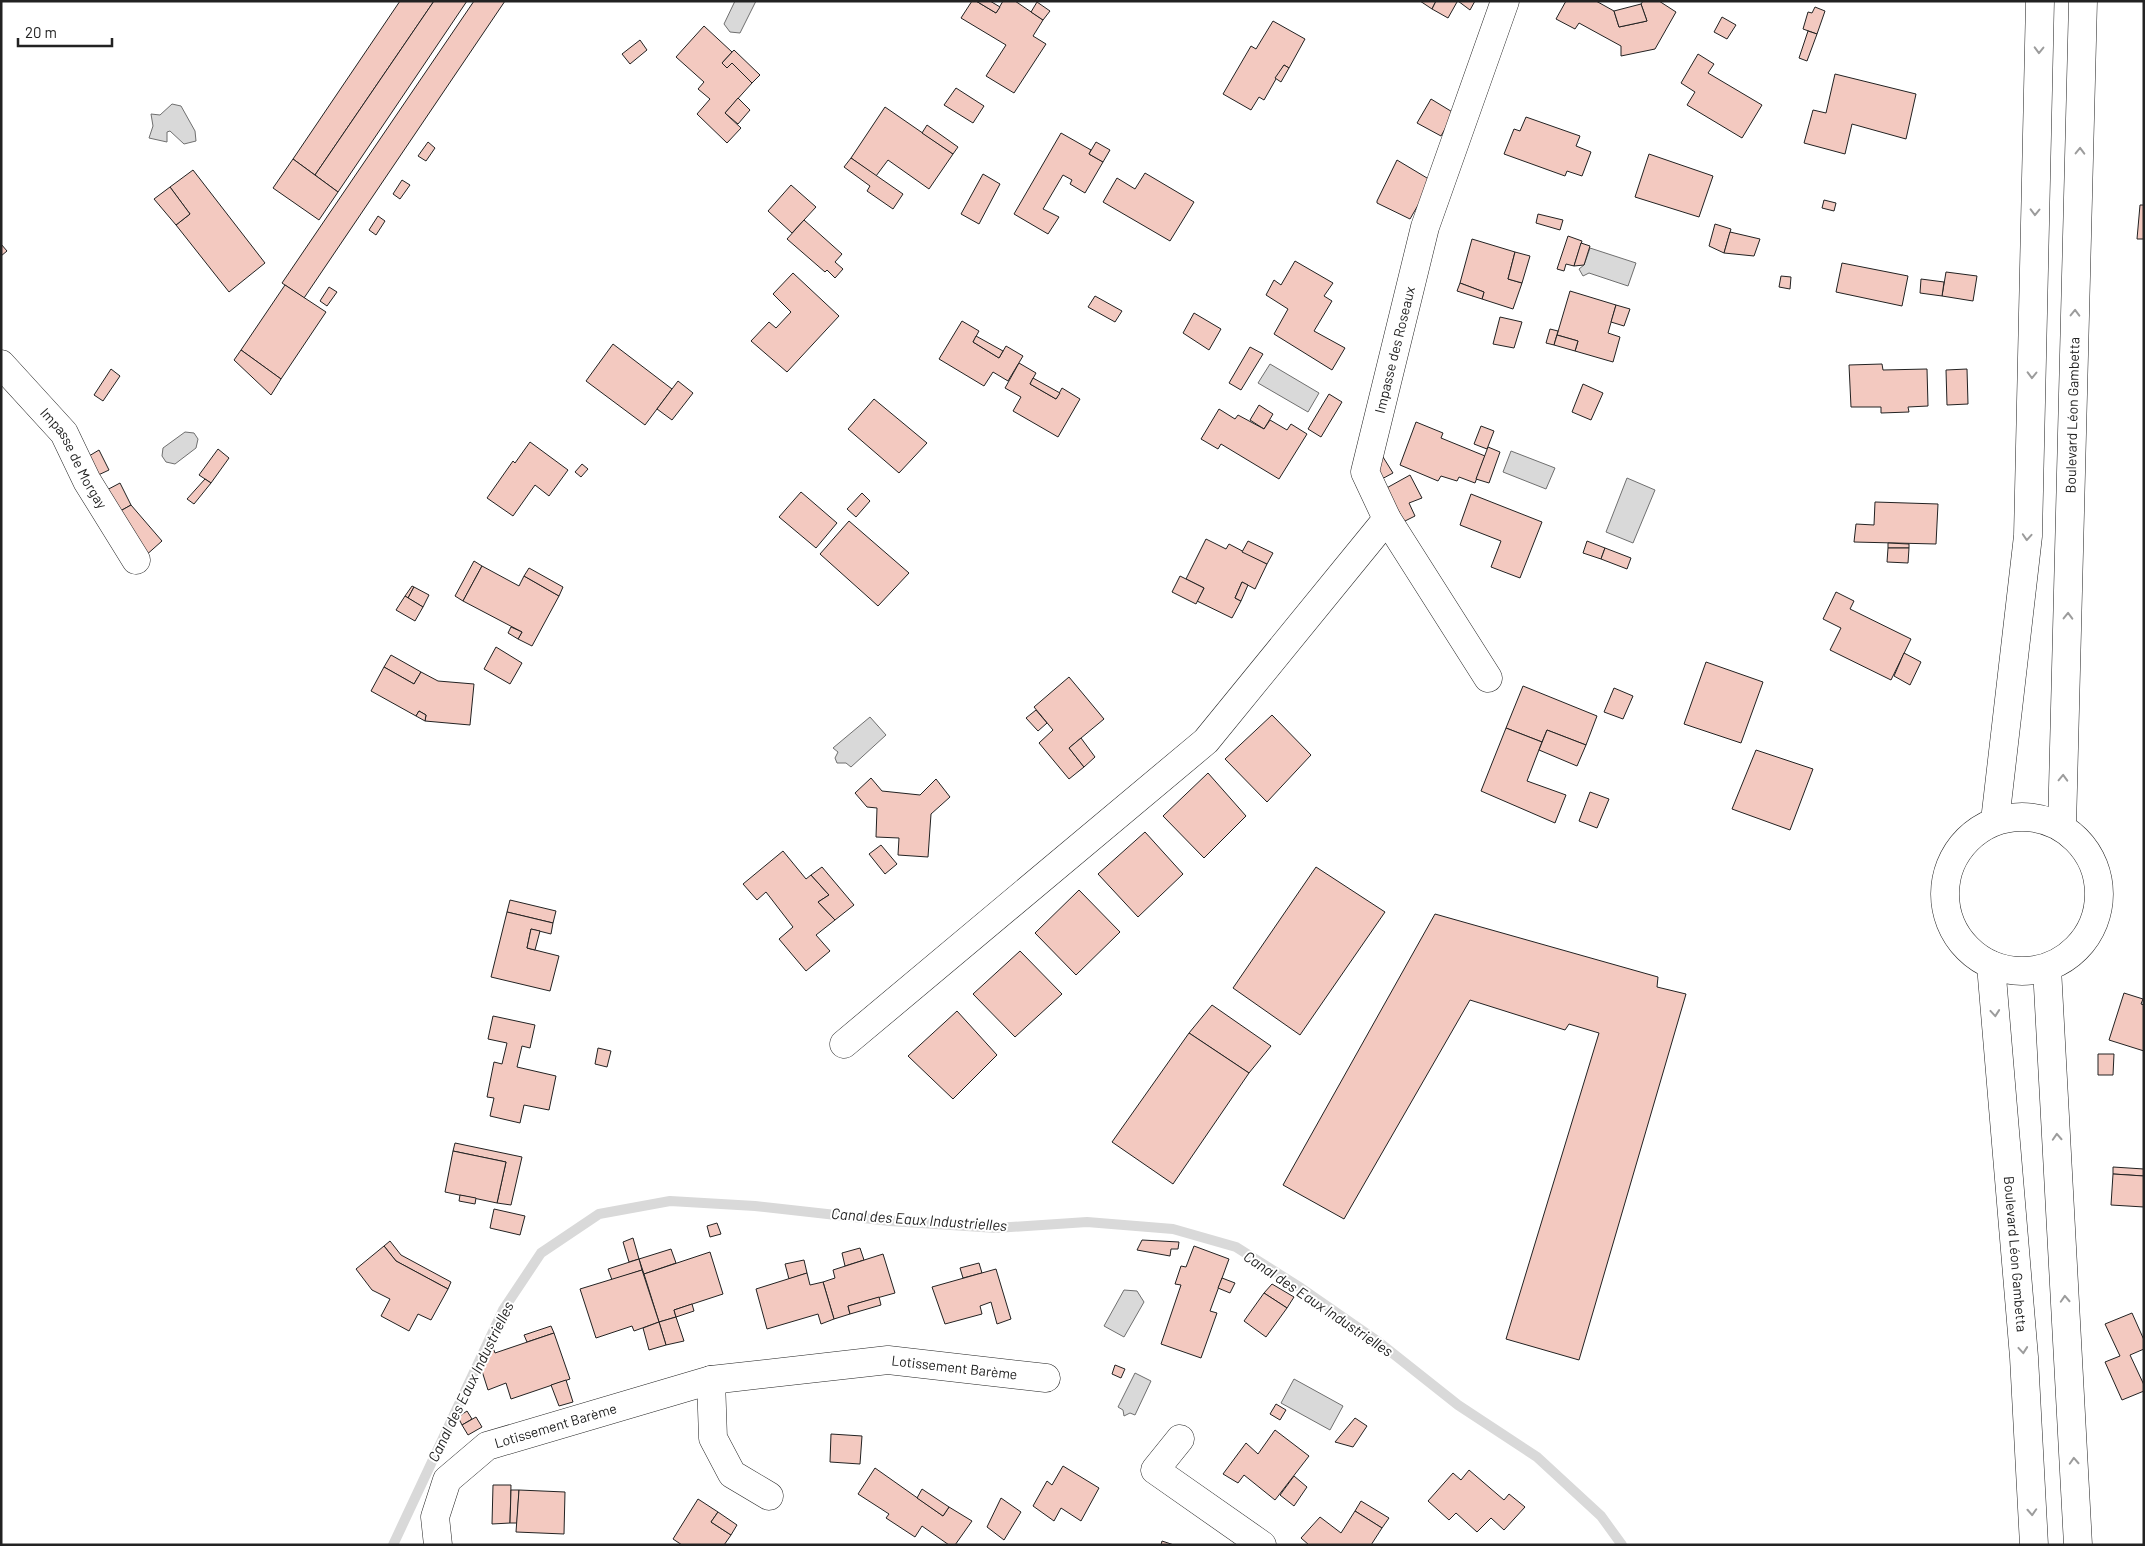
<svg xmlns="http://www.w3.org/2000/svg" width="2145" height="1546" font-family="Barlow,sans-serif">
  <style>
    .water { fill: #d9d9d9; stroke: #6f6f6f }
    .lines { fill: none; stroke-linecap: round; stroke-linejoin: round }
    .stream { stroke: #d9d9d9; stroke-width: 10 }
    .building { fill: #f3c9c0; stroke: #222 }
    .street-casing { stroke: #222; stroke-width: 29 }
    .secondary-casing { stroke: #222; stroke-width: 29 }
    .street { stroke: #fff; stroke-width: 28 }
    .secondary { stroke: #fff; stroke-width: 28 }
    .oneway { stroke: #9c9c9c }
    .labels { text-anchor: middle; stroke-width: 4; stroke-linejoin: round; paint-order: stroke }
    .street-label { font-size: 14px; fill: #222; stroke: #fff }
    .water-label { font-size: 15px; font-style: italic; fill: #222; stroke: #fff }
  </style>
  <rect width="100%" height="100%" fill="#fff"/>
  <g class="water">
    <path d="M735,1H756L740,33L730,32L724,24Z"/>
    <path d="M172,104L181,106L195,131L196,141L184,144L170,131L167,132V142L149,138L153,126L151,114L160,115Z"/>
    <path d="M1590,248L1636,263L1628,286L1589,273L1583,276L1579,269L1584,265Z"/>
    <path d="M1270,364L1319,393L1308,412L1258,383Z"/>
    <path d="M185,432L194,433L198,439L196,448L175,464L166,462L162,456L163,448Z"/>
    <path d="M1511,451L1555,468L1546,489L1503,472Z"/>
    <path d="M1627,478L1655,490L1633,543L1606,532Z"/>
    <path d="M870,717L886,735L851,767L846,763H837L835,758L838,752L833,748Z"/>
    <path d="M1124,1290L1137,1291L1144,1302L1124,1337L1104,1326Z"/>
    <path d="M1135,1373L1151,1381L1135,1415L1130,1413L1124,1416L1123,1410L1118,1407Z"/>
    <path d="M1294,1379L1343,1406L1330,1430L1281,1403Z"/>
  </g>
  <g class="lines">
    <path class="stream" d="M393,1545L503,1310L541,1253L599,1214L670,1201L755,1206L890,1221L996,1228L1087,1222L1173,1229L1236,1247L1301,1288L1376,1340L1458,1405L1537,1457L1601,1516L1622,1545"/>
  </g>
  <g class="building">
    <path d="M400,1H434L315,175L293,159Z"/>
    <path d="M434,1H467L338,192L315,175Z"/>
    <path d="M474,1H505L304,298L282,283Z"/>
    <path d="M972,1H976L996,13L1003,1H1015L1043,20L1033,36L1046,44L1014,93L986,76L1006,45L961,18Z"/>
    <path d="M976,1H990L1000,7L996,13Z"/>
    <path d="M1420,1H1436L1432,9Z"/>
    <path d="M1436,1H1456L1457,2L1448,18L1432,9Z"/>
    <path d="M1458,1H1475L1470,10Z"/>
    <path d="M1566,1H1596L1614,11L1619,27L1647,21L1641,4L1643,1H1659L1676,12L1655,49L1621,56V46L1579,23L1575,29L1556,19Z"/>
    <path d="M1037,2L1050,11L1043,20L1031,12Z"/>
    <path d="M1641,4L1647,21L1619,27L1614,11Z"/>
    <path d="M1815,7L1825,11L1817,34L1803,29L1808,12L1812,13Z"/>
    <path d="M1722,17L1736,25L1727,39L1714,32Z"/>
    <path d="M1273,21L1305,39L1289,68L1284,65L1264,100L1259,97L1251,110L1223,94L1251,46L1256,49Z"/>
    <path d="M704,26L732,52L722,63L727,68L732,63L752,83L725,113L741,128L727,143L697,114L710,99L698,89L704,82L676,57Z"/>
    <path d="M1808,31L1817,34L1807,61L1799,58Z"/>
    <path d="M640,40L647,50L630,64L622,54Z"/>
    <path d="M734,50L760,75L752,83L732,63L727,68L722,63Z"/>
    <path d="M1698,54L1714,64L1708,73L1762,105L1742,138L1687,105L1695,92L1681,83Z"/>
    <path d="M1284,65L1289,68L1281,82L1275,78Z"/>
    <path d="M1835,74L1916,94L1906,139L1852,124L1845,154L1804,143L1813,110L1826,113Z"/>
    <path d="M956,88L984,106L973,123L944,105Z"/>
    <path d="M738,98L750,110L738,124L725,113Z"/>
    <path d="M1431,99L1454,113L1441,136L1417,123Z"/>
    <path d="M885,107L953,154L929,189L888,160L876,176L851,158Z"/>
    <path d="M1526,117L1580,136L1576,146L1591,152L1582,176L1567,171L1565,176L1504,154L1514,129L1520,131Z"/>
    <path d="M927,125L958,147L953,154L922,133Z"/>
    <path d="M1061,133L1091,150L1089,154L1103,162L1085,193L1070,184L1072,180L1063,175L1043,209L1059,217L1048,234L1014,214Z"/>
    <path d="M428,142L435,148L426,161L418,156Z"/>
    <path d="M1096,142L1110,150L1103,162L1089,154Z"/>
    <path d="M1649,154L1713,176L1699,217L1635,197Z"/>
    <path d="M851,158L903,194L893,209L867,191L870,186L844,167Z"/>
    <path d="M293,159L338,192L319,220L273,188Z"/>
    <path d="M1397,160L1432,181L1410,219L1377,203V201Z"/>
    <path d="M193,170L265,263L229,292L176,225L190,214L170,187Z"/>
    <path d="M1145,173L1194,202L1170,241L1103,202L1117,178L1135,189Z"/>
    <path d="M983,174L1000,184L979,224L961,214Z"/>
    <path d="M402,180L410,185L400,199L393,194Z"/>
    <path d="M791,185L816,207L792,233L768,211Z"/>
    <path d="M170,187L190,214L176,225L154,199Z"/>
    <path d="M1824,200L1836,203L1834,211L1822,208Z"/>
    <path d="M2140,205H2144V239H2137Z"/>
    <path d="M1538,214L1563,220L1560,230L1536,223Z"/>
    <path d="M378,216L385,221L376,235L369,230Z"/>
    <path d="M804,220L842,254L835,262L843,269L835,278L827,270L825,272L787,239Z"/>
    <path d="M1715,224L1731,229L1724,253L1709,246Z"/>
    <path d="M1730,232L1760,239L1754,256L1724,253Z"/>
    <path d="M1568,236L1582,241L1574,266L1566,264L1564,271L1557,269Z"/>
    <path d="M1472,239L1515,252L1508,279L1522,283L1513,309L1482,299L1484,292L1460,283Z"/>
    <path d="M1581,243L1590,246L1584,265L1574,266Z"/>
    <path d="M1,244L7,251L1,256Z"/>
    <path d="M1515,252L1530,256L1522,283L1508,279Z"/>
    <path d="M1295,261L1333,283L1324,296L1332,301L1314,331L1345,348L1332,370L1274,334L1288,309L1266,295L1274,280L1281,285Z"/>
    <path d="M1842,263L1908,276L1902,306L1836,292Z"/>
    <path d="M1946,272L1977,276L1973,301L1942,296Z"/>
    <path d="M793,273L839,316L787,372L751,341L769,322L776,328L791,312L773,294Z"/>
    <path d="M1781,276L1791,277L1790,289L1779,287Z"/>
    <path d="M1921,279L1944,282L1942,296L1920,293Z"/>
    <path d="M1460,283L1484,292L1482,299L1457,291Z"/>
    <path d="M285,285L326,312L281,379L241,350Z"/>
    <path d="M329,287L337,292L327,306L320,301Z"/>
    <path d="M1570,291L1616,305L1608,333L1620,337L1613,362L1575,351L1578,341L1557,335Z"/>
    <path d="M1095,296L1122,311L1115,322L1088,307Z"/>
    <path d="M1616,305L1630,309L1624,326L1611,322Z"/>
    <path d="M1194,313L1221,329L1209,350L1183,333Z"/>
    <path d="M1500,317L1522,322L1514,348L1493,344Z"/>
    <path d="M962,321L979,331L973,342L999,358L1006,346L1023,356L1008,381L993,372L984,386L939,359Z"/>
    <path d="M1550,329L1558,331L1554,345L1546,343Z"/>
    <path d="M1557,335L1578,341L1575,351L1554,345Z"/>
    <path d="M976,336L1003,351L999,358L973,342Z"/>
    <path d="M613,344L672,389L645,425L586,381Z"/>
    <path d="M1250,347L1263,354L1241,390L1229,383Z"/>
    <path d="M241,350L281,379L271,395L234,360Z"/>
    <path d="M1019,363L1036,373L1030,384L1056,399L1062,388L1080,399L1058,437L1013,411L1021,397L1005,388Z"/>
    <path d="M1882,364L1883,370L1927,369L1928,406L1908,407L1909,412L1881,413V407H1851L1849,365Z"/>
    <path d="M111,369L120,376L103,401L94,395Z"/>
    <path d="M1967,369L1968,404L1947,405L1946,370Z"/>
    <path d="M1033,378L1060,393L1056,399L1030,384Z"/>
    <path d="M678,381L693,393L672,420L657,409Z"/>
    <path d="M1583,384L1603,393L1591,420L1572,412Z"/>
    <path d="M1329,394L1342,402L1321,437L1308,429Z"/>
    <path d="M874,399L927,443L899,473L848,429Z"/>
    <path d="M1259,405L1273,414L1264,429L1250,420Z"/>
    <path d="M1219,409L1235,419L1238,415L1264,429L1270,420L1287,430L1291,424L1307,434L1279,479L1221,444L1218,449L1201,439Z"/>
    <path d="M1416,422L1443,433L1441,438L1485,456L1475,483L1459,477L1457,481L1441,476L1438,481L1400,465Z"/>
    <path d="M1481,426L1494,431L1487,449L1474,444Z"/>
    <path d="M530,442L568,470L549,496L535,485L513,516L487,498L513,461L515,463Z"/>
    <path d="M1488,447L1500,452L1489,483L1476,479Z"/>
    <path d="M218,449L229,458L211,483L199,475Z"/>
    <path d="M1378,449L1393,473L1378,481Z"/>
    <path d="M99,450L109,470L94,477L84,459Z"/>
    <path d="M582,464L588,469L581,477L575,472Z"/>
    <path d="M1410,475L1422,498L1409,503L1415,516L1401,523L1383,490Z"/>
    <path d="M205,479L211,483L194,504L187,499Z"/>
    <path d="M120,483L131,505L115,514L103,492Z"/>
    <path d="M801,492L837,523L816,548L779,517Z"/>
    <path d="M862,493L870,501L856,517L847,509Z"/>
    <path d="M1471,494L1542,522L1520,578L1491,567L1501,541L1460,525Z"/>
    <path d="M1875,502L1938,504L1936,544L1854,542L1856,524L1874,525Z"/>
    <path d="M131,505L162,541L144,557L115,514Z"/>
    <path d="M849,521L909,573L878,606L820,554Z"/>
    <path d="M1206,539L1226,549L1229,544L1267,564L1255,589L1242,582L1235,598L1241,601L1232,618L1197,601L1204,588L1186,579Z"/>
    <path d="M1248,541L1273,553L1267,564L1242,552Z"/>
    <path d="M1587,541L1605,548L1601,559L1583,553Z"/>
    <path d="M1888,543L1909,544V548H1888Z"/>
    <path d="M1605,548L1631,558L1627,569L1601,559Z"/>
    <path d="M1888,548H1909L1908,563L1887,562Z"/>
    <path d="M474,561L482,566L463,601L455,596Z"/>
    <path d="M482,566L519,586L524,576L559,596L532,646L518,639L522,632L463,601Z"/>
    <path d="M529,568L563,587L559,596L524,576Z"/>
    <path d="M1180,576L1204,588L1196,604L1172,592Z"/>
    <path d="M1242,582L1248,585L1241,601L1235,598Z"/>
    <path d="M412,586L414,587L408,598L405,596Z"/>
    <path d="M414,587L429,595L423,607L408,598Z"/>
    <path d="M1836,592L1854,601L1850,609L1911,639L1891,680L1830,650L1841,628L1823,619Z"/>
    <path d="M405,596L423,607L415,621L396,610Z"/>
    <path d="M511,627L522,632L518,639L508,633Z"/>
    <path d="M496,647L522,663L510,684L484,669Z"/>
    <path d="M1904,653L1921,662L1910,685L1894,676Z"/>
    <path d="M391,655L421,672L414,684L384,667Z"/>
    <path d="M1706,662L1763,682L1741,743L1684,724Z"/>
    <path d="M384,667L414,684L421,672L438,681L474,684L470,725L425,721L426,715L419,711L416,716L371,691Z"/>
    <path d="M1069,677L1104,719L1069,748L1084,767L1069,779L1039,743L1053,730L1034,707Z"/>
    <path d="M1523,686L1597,716L1586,745L1547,730L1542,742L1506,728Z"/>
    <path d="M1614,688L1633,696L1623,719L1604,712Z"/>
    <path d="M1036,710L1047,723L1038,731L1026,718Z"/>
    <path d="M419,711L426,715L425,721L416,716Z"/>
    <path d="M1272,715L1311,755L1267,802L1225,759Z"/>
    <path d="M1506,728L1542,742L1527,781L1566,795L1555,823L1481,791Z"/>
    <path d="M1547,730L1586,745L1577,766L1539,750Z"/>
    <path d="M1081,738L1095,757L1084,767L1069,748Z"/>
    <path d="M1756,750L1813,769L1790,830L1732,809Z"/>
    <path d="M1208,773L1246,816L1204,858L1163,816Z"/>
    <path d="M871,778L882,791L920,795L936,779L950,797L931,814L928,857L898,855L899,838L876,837L877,808L867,807L855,793Z"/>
    <path d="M1590,792L1609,799L1597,828L1579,821Z"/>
    <path d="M1145,832L1183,874L1138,917L1098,874Z"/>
    <path d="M881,845L897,864L885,874L869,854Z"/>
    <path d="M783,851L806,879L811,875L829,895L818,902L835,920L816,935L830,951L806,971L779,939L793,927L766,892L757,900L743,884Z"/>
    <path d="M822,867L854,905L835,920L818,902L829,895L811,875Z"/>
    <path d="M1316,867L1385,912L1300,1035L1233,988Z"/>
    <path d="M1079,890L1120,932L1076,975L1035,933Z"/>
    <path d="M510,900L556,911L553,923L507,912Z"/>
    <path d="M507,912L553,923L551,934L531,929L527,948L559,956L550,991L491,977Z"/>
    <path d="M1435,914L1658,977L1657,987L1686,994L1579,1360L1506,1339L1599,1033L1569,1024L1565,1030L1470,1000L1344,1219L1283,1185Z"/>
    <path d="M531,929L540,931L535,950L527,948Z"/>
    <path d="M1020,951L1062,994L1015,1037L973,994Z"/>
    <path d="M2124,993L2143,999L2141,1004L2144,1005V1051L2109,1040Z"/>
    <path d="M1212,1005L1271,1046L1249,1073L1189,1033Z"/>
    <path d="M957,1011L997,1055L953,1099L908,1056Z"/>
    <path d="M493,1016L535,1025L530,1048L522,1046L517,1067L556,1076L549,1110L524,1105L520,1123L490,1116L494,1098L487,1097L494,1062L502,1064L507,1043L488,1039Z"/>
    <path d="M1189,1033L1249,1073L1173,1184L1112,1142Z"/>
    <path d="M598,1048L611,1051L607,1067L595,1064Z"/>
    <path d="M2098,1054H2114L2113,1075H2098Z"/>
    <path d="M455,1143L522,1157L511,1205L497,1203L506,1162L453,1151Z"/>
    <path d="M453,1151L506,1162L497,1203L445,1192Z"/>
    <path d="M2113,1167L2144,1169V1176L2113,1174Z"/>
    <path d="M2113,1174L2144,1176V1207L2111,1205Z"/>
    <path d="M460,1195L476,1198L475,1204L459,1201Z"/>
    <path d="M494,1209L525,1216L520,1235L490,1228Z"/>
    <path d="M717,1223L721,1234L710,1237L707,1226Z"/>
    <path d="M633,1238L639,1259L629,1262L623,1242Z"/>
    <path d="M1142,1240L1179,1242L1178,1249H1171L1170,1256L1137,1250Z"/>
    <path d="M390,1241L401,1255L451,1282L448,1289L396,1261L384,1246Z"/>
    <path d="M384,1246L396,1261L448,1289L431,1320L418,1314L409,1331L381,1316L390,1299L372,1290L356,1269Z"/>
    <path d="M1194,1246L1229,1259L1210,1311L1217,1313L1201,1358L1161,1344L1181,1285L1175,1284L1181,1266L1186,1267Z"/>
    <path d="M860,1248L864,1260L845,1266L842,1253Z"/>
    <path d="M671,1249L676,1263L644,1274L639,1259Z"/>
    <path d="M710,1252L723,1294L674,1310L676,1317L659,1322L644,1274Z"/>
    <path d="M883,1254L895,1293L848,1306L850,1314L834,1319L823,1282L835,1278L833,1270Z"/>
    <path d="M639,1259L642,1270L612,1280L608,1269Z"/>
    <path d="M804,1260L807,1273L789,1279L785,1264Z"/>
    <path d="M979,1263L982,1273L963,1278L960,1268Z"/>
    <path d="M996,1269L1011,1319L997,1324L991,1302L980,1306L982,1314L945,1324L932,1287Z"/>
    <path d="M642,1270L659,1322L634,1331L632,1326L596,1338L580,1289Z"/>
    <path d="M807,1273L810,1285L823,1282L834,1319L821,1324L818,1314L767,1329L756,1289Z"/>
    <path d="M1222,1278L1235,1283L1230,1293L1218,1288Z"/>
    <path d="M1272,1284L1294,1297L1287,1308L1264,1293Z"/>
    <path d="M1264,1293L1287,1308L1266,1337L1244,1321Z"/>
    <path d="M879,1297L881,1305L850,1314L848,1306Z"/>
    <path d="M692,1304L694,1311L676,1317L674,1310Z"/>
    <path d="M2132,1313L2144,1340V1349L2130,1355L2144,1385V1391L2122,1400L2105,1362L2120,1356L2105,1324Z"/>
    <path d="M676,1317L684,1341L666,1345L659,1322Z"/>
    <path d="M659,1322L666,1345L649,1350L643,1328Z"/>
    <path d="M551,1326L554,1333L527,1342L524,1335Z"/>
    <path d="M554,1333L570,1379L511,1399L506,1383L488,1390L481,1368L492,1345L495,1353Z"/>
    <path d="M1115,1365L1125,1369L1121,1378L1112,1374Z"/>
    <path d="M566,1380L573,1402L559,1406L551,1385Z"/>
    <path d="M1276,1404L1286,1410L1280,1420L1270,1414Z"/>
    <path d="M467,1411L472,1419L462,1425L458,1417Z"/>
    <path d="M476,1417L482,1427L468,1435L462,1425Z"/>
    <path d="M1355,1418L1367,1426L1353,1447L1335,1442Z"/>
    <path d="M1275,1430L1309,1456L1275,1500L1244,1475L1238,1483L1223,1474L1246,1443L1258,1454Z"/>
    <path d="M831,1434L862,1436L860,1464L830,1462Z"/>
    <path d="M1063,1466L1099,1488L1081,1521L1061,1508L1054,1521L1033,1506L1047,1481L1052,1485Z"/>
    <path d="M875,1468L943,1516L949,1507L972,1521L955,1545H949L922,1526L915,1537L886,1518L889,1514L858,1494Z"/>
    <path d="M1469,1470L1504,1500L1509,1494L1525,1507L1504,1530L1491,1518L1477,1532L1456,1513L1449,1520L1428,1501L1453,1473L1461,1480Z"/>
    <path d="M1294,1476L1307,1487L1294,1506L1280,1495Z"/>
    <path d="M493,1485H511L510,1523L492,1524Z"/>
    <path d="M922,1489L949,1507L943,1516L917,1498Z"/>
    <path d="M511,1490H519L517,1523H510Z"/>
    <path d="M519,1490L565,1492L564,1534L516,1532Z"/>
    <path d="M1001,1498L1021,1512L1004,1540L987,1527Z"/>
    <path d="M698,1499L718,1512L711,1522L731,1535L724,1545H682L673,1539Z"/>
    <path d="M1361,1501L1389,1518L1382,1528L1355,1511Z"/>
    <path d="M1355,1511L1382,1528L1371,1545H1309L1301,1538L1320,1517L1341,1533Z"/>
    <path d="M718,1512L737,1525L731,1535L711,1522Z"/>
    <path d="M1162,1541L1174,1545H1161Z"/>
  </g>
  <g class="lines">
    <defs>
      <g id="street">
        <path id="s1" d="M1,364L64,433L87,481L136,560"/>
        <path id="s2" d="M1488,678L1387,519L1365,472L1425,227L1505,1"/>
        <path d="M844,1044L1206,741L1387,519"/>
        <path d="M711,1380L713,1438L732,1474L769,1496"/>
        <path d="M1180,1439L1155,1470L1262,1545"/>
        <path id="s3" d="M438,1545L435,1517L447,1480L487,1446L711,1380L888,1360L1046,1378"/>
      </g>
      <g id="secondary">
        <circle cx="2022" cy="894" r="77"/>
        <path d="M1995,821L2028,536L2040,1"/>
        <path id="s4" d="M2062,827L2083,1"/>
        <path id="s5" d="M1991,965L2024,1357L2034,1545"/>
        <path d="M2047,968L2078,1545"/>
      </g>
    </defs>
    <use href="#street" class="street-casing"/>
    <use href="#secondary" class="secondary-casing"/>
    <use href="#street" class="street"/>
    <use href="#secondary" class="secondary"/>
  </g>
  <defs><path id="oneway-chevron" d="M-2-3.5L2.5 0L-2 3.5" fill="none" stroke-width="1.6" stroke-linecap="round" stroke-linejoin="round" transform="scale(1.25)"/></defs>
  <g class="oneway">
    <use href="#oneway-chevron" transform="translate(2039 50) rotate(91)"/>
    <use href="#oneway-chevron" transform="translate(2080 151) rotate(-89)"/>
    <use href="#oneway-chevron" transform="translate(2035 212) rotate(91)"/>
    <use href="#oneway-chevron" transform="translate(2075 313) rotate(-89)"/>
    <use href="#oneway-chevron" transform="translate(2032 375) rotate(91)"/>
    <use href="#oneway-chevron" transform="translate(2027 537) rotate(94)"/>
    <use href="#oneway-chevron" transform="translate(2068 616) rotate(-89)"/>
    <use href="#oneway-chevron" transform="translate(2063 778) rotate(-88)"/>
    <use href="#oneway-chevron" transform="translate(1995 1013) rotate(85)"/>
    <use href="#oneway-chevron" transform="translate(2057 1137) rotate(-93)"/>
    <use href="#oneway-chevron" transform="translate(2065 1299) rotate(-93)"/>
    <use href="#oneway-chevron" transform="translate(2023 1350) rotate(85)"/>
    <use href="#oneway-chevron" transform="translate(2074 1461) rotate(-93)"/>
    <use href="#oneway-chevron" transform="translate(2032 1512) rotate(87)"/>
  </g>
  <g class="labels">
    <g class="street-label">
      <text dy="5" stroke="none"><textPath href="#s2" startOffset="366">Impasse des Roseaux</textPath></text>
      <text dy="5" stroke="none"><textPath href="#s4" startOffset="412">Boulevard Léon Gambetta</textPath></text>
      <text dy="5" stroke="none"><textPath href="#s1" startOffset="120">Impasse de Morgay</textPath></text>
      <text dy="5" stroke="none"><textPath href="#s5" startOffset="290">Boulevard Léon Gambetta</textPath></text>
      <text dy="5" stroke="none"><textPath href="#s3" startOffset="598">Lotissement Barème</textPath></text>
      <text dy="5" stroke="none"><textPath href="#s3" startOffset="191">Lotissement Barème</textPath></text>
    </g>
    <g class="water-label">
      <text transform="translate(919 1220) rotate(4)" y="5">Canal des Eaux Industrielles</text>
      <text transform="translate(1318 1304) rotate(34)" y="5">Canal des Eaux Industrielles</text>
      <text transform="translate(471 1382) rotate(-64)" y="5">Canal des Eaux Industrielles</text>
    </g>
  </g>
  <rect width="2145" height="1546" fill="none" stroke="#222222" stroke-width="5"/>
  <path d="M18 38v8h94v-8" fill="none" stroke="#222222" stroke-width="2.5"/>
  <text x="25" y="38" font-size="15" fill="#222222" stroke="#ffffff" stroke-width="4" paint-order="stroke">20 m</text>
</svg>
